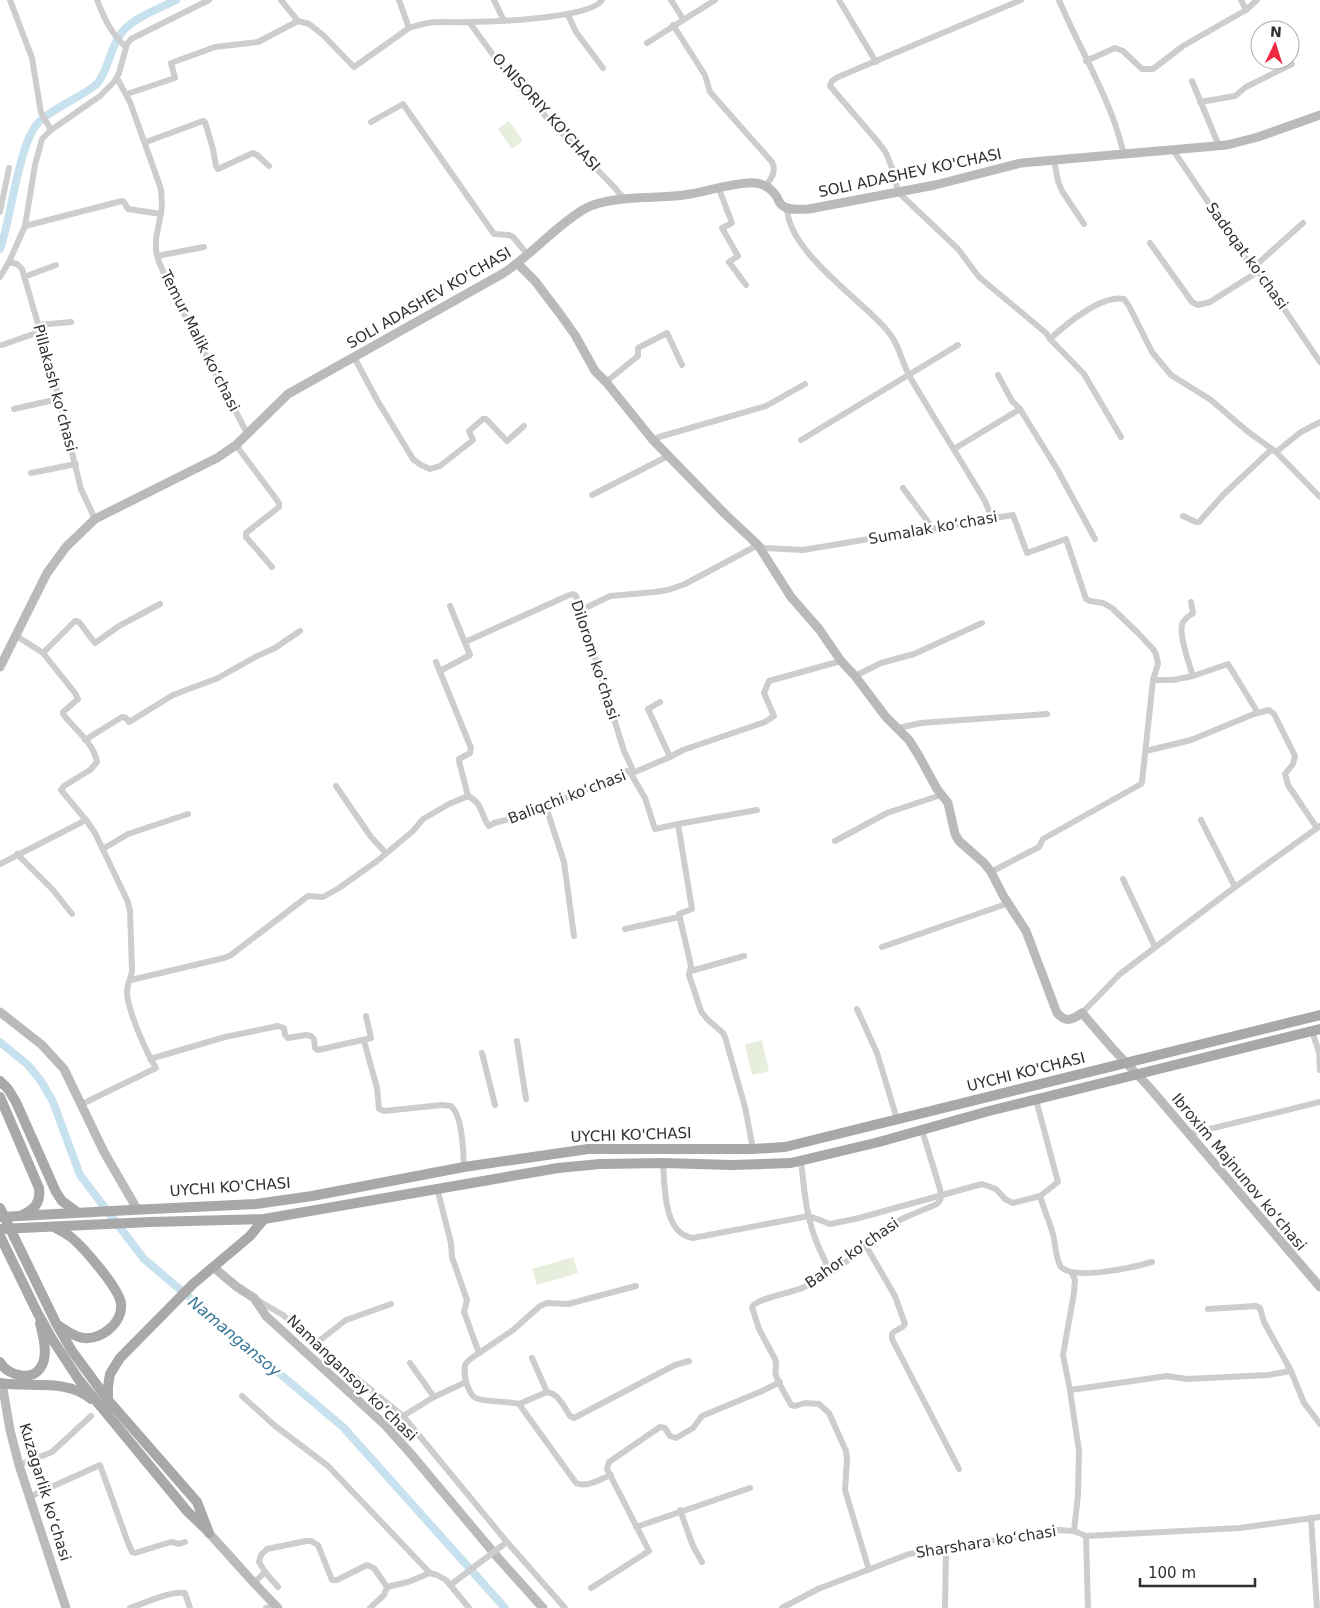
<svg xmlns="http://www.w3.org/2000/svg" width="1320" height="1608" font-family="'DejaVu Sans',sans-serif">
  <style>
    .green { fill: #e7eedd }
    .lines { fill: none; stroke-linecap: round; stroke-linejoin: round }
    .canal { stroke: #c8e1ee; stroke-width: 8 }
    .street { stroke: #cdcdcd; stroke-width: 6 }
    .secondary { stroke: #bababa; stroke-width: 9 }
    .primary { stroke: #a8a8a8; stroke-width: 10 }
    .street-bridge { stroke: #cdcdcd; stroke-width: 6 }
    .primary-bridge { stroke: #a8a8a8; stroke-width: 10 }
    .labels { text-anchor: middle; stroke-width: 5; stroke-linejoin: round; paint-order: stroke }
    .street-label { font-size: 15px; fill: #303030; stroke: #fff }
    .water-label { font-size: 16px; font-style: italic; fill: #387797; stroke: #fff }
  </style>
  <rect width="100%" height="100%" fill="#fff"/>
  <g class="green">
    <path d="M509,121L523,141L512,149L498,129Z"/>
    <path d="M762,1040L769,1071L752,1075L745,1044Z"/>
    <path d="M573,1257L578,1273L537,1285L532,1269Z"/>
  </g>
  <g class="lines">
    <g class="canal">
      <path d="M0,249C11,219 19,141 39,122C55,106 79,99 97,84C109,69 110,47 122,32C135,17 159,9 176,0"/>
      <path d="M0,1042L28,1065L41,1081L53,1102L80,1175L144,1259L343,1427L505,1608"/>
    </g>
    <g class="street">
      <path d="M10,0L32,58L41,113L51,130"/>
      <path d="M97,0C105,20 110,32 126,47"/>
      <path d="M281,0L298,21L309,24L323,35L354,67L409,28C415,26 421,24 428,23C441,21 456,23 470,22C492,22 593,18 602,0"/>
      <path d="M399,0L409,28"/>
      <path d="M494,0L504,21"/>
      <path d="M671,0L683,19"/>
      <path d="M839,0L876,62"/>
      <path d="M1021,0L838,77L832,81L830,86L878,142L886,153L894,173L898,192L958,249L979,277L1046,333L1050,339C1066,324 1101,295 1124,299L1129,306L1152,352L1171,375L1211,400L1247,431L1276,452L1320,497"/>
      <path d="M1059,0C1076,41 1099,79 1114,121C1118,132 1121,143 1124,155"/>
      <path d="M1241,0L1246,10L1257,0"/>
      <path d="M568,15L576,32L603,68"/>
      <path d="M469,22L502,67L528,98L615,188L625,200"/>
      <path d="M673,25L705,75L710,92L772,162C777,172 771,178 766,186"/>
      <path d="M647,43L715,0"/>
      <path d="M1086,61L1115,48L1123,51L1142,69H1153L1183,46L1246,10"/>
      <path d="M117,78L130,102L161,189L162,207L156,239V251L159,262L170,287L247,433"/>
      <path d="M1192,81L1219,146"/>
      <path d="M127,94L175,78L171,63L215,47L258,42L298,21"/>
      <path d="M1200,102L1235,96L1246,87L1292,64"/>
      <path d="M371,122L403,104L494,234L509,235L513,237L528,255"/>
      <path d="M146,142L203,121L205,122L213,149L216,166L218,169L253,153L257,155L269,166"/>
      <path d="M1173,150L1250,264L1255,266L1320,362"/>
      <path d="M1054,160L1058,181L1062,191L1084,224"/>
      <path d="M719,189L732,223L722,228L738,256L729,262L746,285"/>
      <path d="M787,208C788,251 859,298 886,329C899,343 901,361 910,377C934,418 960,459 985,501L992,518"/>
      <path d="M0,212L9,168"/>
      <path d="M25,226L122,201L124,202L128,209L161,214"/>
      <path d="M1150,243L1192,302L1198,305L1210,302L1259,271"/>
      <path d="M157,256L204,247"/>
      <path d="M9,262L17,264L22,269L52,372L81,489L95,519"/>
      <path d="M1255,266L1303,223"/>
      <path d="M0,277L9,262L25,226L35,165L42,139L51,130L100,96L114,82L119,73L127,44L131,39L209,0"/>
      <path d="M24,277L56,265"/>
      <path d="M38,325L71,322"/>
      <path d="M1050,339L1084,374L1121,437"/>
      <path d="M2,345L39,332"/>
      <path d="M354,357L377,400L413,459L421,465L430,469L440,466L473,440L469,431L483,419H486L507,441L524,426"/>
      <path d="M998,375L1012,401L1020,409L1057,469L1095,539"/>
      <path d="M606,382L638,356V348L667,333L682,365"/>
      <path d="M14,409L58,399"/>
      <path d="M652,439L766,406L805,384"/>
      <path d="M801,440L958,345"/>
      <path d="M236,445L279,503V507L246,533V537L272,567"/>
      <path d="M954,449L1020,409"/>
      <path d="M1276,452L1301,432L1320,422"/>
      <path d="M31,473L76,464"/>
      <path d="M903,488L934,530"/>
      <path d="M592,495L668,456"/>
      <path d="M1183,516L1196,522H1199L1223,495L1272,449"/>
      <path d="M1191,602L1193,613C1189,616 1183,619 1182,625C1179,636 1189,664 1193,676"/>
      <path d="M581,610L610,596L655,592L668,590L685,584L758,545L764,548L803,550L1013,515L1027,553L1066,539L1086,599L1090,601L1103,603L1112,608L1138,633L1153,649L1156,654L1158,664L1153,680L1142,782L1141,784L1043,839L1039,847L991,872"/>
      <path d="M465,642L567,596L573,594L576,596L624,751L632,768L631,774L645,798L655,829L678,824L692,909L679,914L691,966L689,975L701,1011L707,1019L723,1033L725,1037L745,1107L753,1149"/>
      <path d="M43,653L75,621L79,622L95,643L119,626L160,604"/>
      <path d="M436,662L471,748L470,753L459,759V761L468,796"/>
      <path d="M440,671L470,655L450,606"/>
      <path d="M855,676L881,663L914,654L982,623"/>
      <path d="M1153,680H1173L1193,676L1228,664L1258,713"/>
      <path d="M660,702L648,709L670,757"/>
      <path d="M898,728L921,723L1047,714"/>
      <path d="M85,740L122,717L126,718L129,722L173,695L218,678L255,657L275,648L300,631"/>
      <path d="M1146,751L1191,740L1254,714L1269,710L1274,714L1295,756L1293,764L1285,774L1288,785L1317,828"/>
      <path d="M336,786L371,837L386,853"/>
      <path d="M546,807L564,862L574,936"/>
      <path d="M1201,820L1235,887"/>
      <path d="M678,824L757,810"/>
      <path d="M835,841L887,813L941,795"/>
      <path d="M103,849L128,834L188,814"/>
      <path d="M17,854L53,890L72,914"/>
      <path d="M0,864L86,820L61,790L64,786L90,770L97,762C94,743 74,729 63,714V712L78,699L75,693L43,653L15,635"/>
      <path d="M1123,879L1155,947"/>
      <path d="M625,929L679,917"/>
      <path d="M882,947L1009,903"/>
      <path d="M691,971L744,956"/>
      <path d="M131,980L224,958L231,955L308,896L323,897L339,888L377,861L413,831L423,819L449,804L468,796C484,804 480,815 489,826L494,823L532,813L627,771L635,772L670,757L683,750L765,722L774,716L764,693L769,681L841,661"/>
      <path d="M857,1009L877,1053L897,1119"/>
      <path d="M1082,1013L1120,974L1235,887L1320,826"/>
      <path d="M1312,1031L1319,1052L1320,1070"/>
      <path d="M364,1041L377,1088L379,1109L384,1111L442,1105L451,1106C463,1116 463,1152 464,1167"/>
      <path d="M517,1041L526,1099"/>
      <path d="M482,1053L495,1105"/>
      <path d="M150,1059L225,1037L278,1026L284,1028L285,1035L288,1038L306,1035L311,1036L314,1039L315,1048L318,1050L371,1038L366,1016"/>
      <path d="M82,1104L156,1068C146,1052 129,1013 127,994C126,985 131,979 132,971L130,911L128,902L95,833L86,820"/>
      <path d="M1189,1134L1320,1102"/>
      <path d="M801,1161C804,1188 806,1217 817,1243C821,1253 826,1262 830,1272"/>
      <path d="M663,1163C665,1187 663,1234 693,1238L809,1216L830,1224L859,1218L982,1184L996,1189L1005,1199L1013,1203L1040,1196L1058,1182L1036,1100"/>
      <path d="M437,1188L451,1243L452,1257L467,1300L464,1312L479,1353C463,1363 463,1364 466,1382"/>
      <path d="M1040,1196C1044,1209 1049,1221 1053,1234C1055,1242 1056,1261 1061,1267C1074,1281 1135,1267 1152,1262"/>
      <path d="M866,1246L895,1296L905,1324C903,1329 895,1329 892,1334V1339L959,1469"/>
      <path d="M1072,1273L1075,1280L1074,1293L1063,1355L1070,1390L1079,1451L1078,1495L1074,1531"/>
      <path d="M254,1298L283,1315L315,1344L403,1416L507,1542L565,1608"/>
      <path d="M1208,1309L1256,1306L1260,1308L1264,1322L1291,1371"/>
      <path d="M315,1344L346,1320L391,1304"/>
      <path d="M479,1353L513,1330L540,1306L547,1303L568,1304L636,1286"/>
      <path d="M532,1358L547,1392"/>
      <path d="M410,1363L434,1397"/>
      <path d="M1070,1390L1167,1376L1187,1379L1268,1375L1291,1371L1304,1403L1320,1424"/>
      <path d="M242,1396L274,1425L328,1466L430,1573"/>
      <path d="M519,1404L547,1392C559,1394 564,1407 570,1416L574,1418L675,1365L689,1361"/>
      <path d="M403,1416L434,1397L466,1382C468,1387 470,1394 474,1397C479,1402 509,1401 519,1404L576,1483C588,1488 600,1479 611,1475"/>
      <path d="M19,1465L52,1452L91,1416"/>
      <path d="M29,1497L100,1465L127,1540L132,1552L135,1553L171,1542L179,1544L185,1542"/>
      <path d="M680,1510L693,1546L702,1562"/>
      <path d="M1311,1518L1317,1608"/>
      <path d="M636,1527L750,1488"/>
      <path d="M1086,1536L1088,1608"/>
      <path d="M869,1570L845,1490L847,1459L846,1451L829,1413L819,1404L805,1403L795,1406L791,1405C786,1395 779,1385 776,1375C774,1369 778,1367 775,1359L759,1329L752,1307C757,1298 791,1293 802,1288C836,1274 865,1246 894,1223L906,1217L937,1204C942,1200 941,1195 940,1189L922,1130"/>
      <path d="M265,1572L278,1587"/>
      <path d="M254,1583L265,1572L259,1562L261,1555L267,1549L306,1541H311L318,1545L332,1580H337L367,1565L374,1568L387,1587L408,1582L430,1573L437,1575L446,1580L469,1608"/>
      <path d="M591,1588L649,1551L607,1469L609,1462L660,1427L665,1428L670,1436L676,1438L693,1428L702,1416L762,1391L780,1382"/>
      <path d="M130,1608C146,1603 168,1591 185,1593L190,1608"/>
      <path d="M266,1608L276,1606"/>
      <path d="M370,1608L384,1595L387,1587"/>
      <path d="M782,1608L818,1589L909,1554L1058,1530L1074,1531L1086,1536L1240,1528L1320,1517"/>
      <path d="M945,1608L946,1548"/>
    </g>
    <g class="secondary">
      <path d="M518,264L535,281L560,314L575,335L595,371L606,382L652,439L725,514L758,545L791,597L819,629L841,661L855,676L886,717L909,740L919,756L937,789L948,803L955,834L959,841L984,863L991,872L1004,897L1026,931L1057,1013C1066,1023 1072,1020 1082,1013L1113,1049L1149,1087L1320,1287"/>
      <path d="M0,667L47,573L66,547L95,519L217,458L236,445L288,394L502,274C532,255 556,225 586,208C611,195 655,199 684,195C705,192 727,184 748,183C760,182 770,186 777,197C778,200 780,204 783,206C790,211 801,209 809,209L935,185L1021,163L1227,145L1258,137L1320,115"/>
      <path d="M0,1012L42,1045L64,1069L104,1152L137,1209"/>
      <path d="M213,1267L237,1287L254,1298L266,1316L385,1425L411,1454L499,1559L543,1608"/>
      <path d="M2,1383L10,1430L19,1465L66,1608"/>
      <path d="M209,1533L254,1583L278,1608"/>
    </g>
    <g class="primary">
      <path d="M0,1081L8,1089L16,1102L56,1192L62,1201L77,1212"/>
      <path d="M0,1097L39,1188C41,1203 34,1210 22,1215"/>
      <path d="M0,1208L57,1325L72,1351L108,1400L197,1502L209,1533"/>
      <path d="M131,1210L256,1204L312,1196L464,1167L588,1149H753L785,1147L1320,1015"/>
      <path d="M150,1222L264,1219L558,1168L600,1164L663,1163L731,1165L791,1163L879,1142L989,1111L1320,1029"/>
      <path d="M54,1227C60,1230 65,1233 71,1237C83,1247 120,1289 121,1304C123,1324 98,1343 79,1337C72,1335 65,1330 59,1326"/>
      <path d="M0,1236L37,1312L52,1339L79,1380L187,1511L207,1530"/>
      <path d="M0,1362C7,1376 34,1383 42,1365C48,1354 43,1335 40,1323"/>
      <path d="M0,1383C30,1388 66,1378 91,1399"/>
      <path d="M108,1400V1387L110,1374L120,1358L193,1284L250,1236L264,1219"/>
    </g>
    <path class="street-bridge" d="M453,1583L503,1545"/>
    <g class="primary-bridge">
      <path d="M0,1217L131,1210"/>
      <path d="M0,1229L150,1222"/>
    </g>
  </g>
  <g class="labels">
    <g class="street-label">
      <text transform="translate(546 112) rotate(48)" y="5">O.NISORIY KO'CHASI</text>
      <text transform="translate(910 173) rotate(-12)" y="5">SOLI ADASHEV KO'CHASI</text>
      <text transform="translate(1247 256) rotate(54)" y="5">Sadoqat koʻchasi</text>
      <text transform="translate(429 298) rotate(-30)" y="5">SOLI ADASHEV KO'CHASI</text>
      <text transform="translate(200 341) rotate(63)" y="5">Temur Malik koʻchasi</text>
      <text transform="translate(55 388) rotate(75)" y="5">Pillakash koʻchasi</text>
      <text transform="translate(933 528) rotate(-10)" y="5">Sumalak koʻchasi</text>
      <text transform="translate(595 660) rotate(72)" y="5">Dilorom koʻchasi</text>
      <text transform="translate(567 797) rotate(-21)" y="5">Baliqchi koʻchasi</text>
      <text transform="translate(1026 1072) rotate(-14)" y="5">UYCHI KO'CHASI</text>
      <text transform="translate(631 1135) rotate(-2)" y="5">UYCHI KO'CHASI</text>
      <text transform="translate(1239 1172) rotate(50)" y="5">Ibroxim Majnunov koʻchasi</text>
      <text transform="translate(230 1187) rotate(-4)" y="5">UYCHI KO'CHASI</text>
      <text transform="translate(852 1253) rotate(-35)" y="5">Bahor koʻchasi</text>
      <text transform="translate(352 1378) rotate(44)" y="5">Namangansoy koʻchasi</text>
      <text transform="translate(45 1492) rotate(73)" y="5">Kuzagarlik koʻchasi</text>
      <text transform="translate(986 1542) rotate(-9)" y="5">Sharshara koʻchasi</text>
    </g>
    <g class="water-label">
      <text transform="translate(235 1336) rotate(40)" y="6">Namangansoy</text>
    </g>
  </g>
  <g transform="translate(1275 45) rotate(4)"><circle r="24" fill="#ffffff" stroke="#acacac"/>
  <path d="M0-4L9 19L0 12L-9 19Z" fill="#f02841"/>
  <text y="-8" font-size="14" font-weight="bold" text-anchor="middle" fill="#303030">N</text>
  </g>
  <path d="M1140 1578v8h115v-8" fill="none" stroke="#303030" stroke-width="2.5"/>
  <text x="1148" y="1578" font-size="15" fill="#303030" stroke="#ffffff" stroke-width="4" paint-order="stroke">100 m</text>
</svg>
